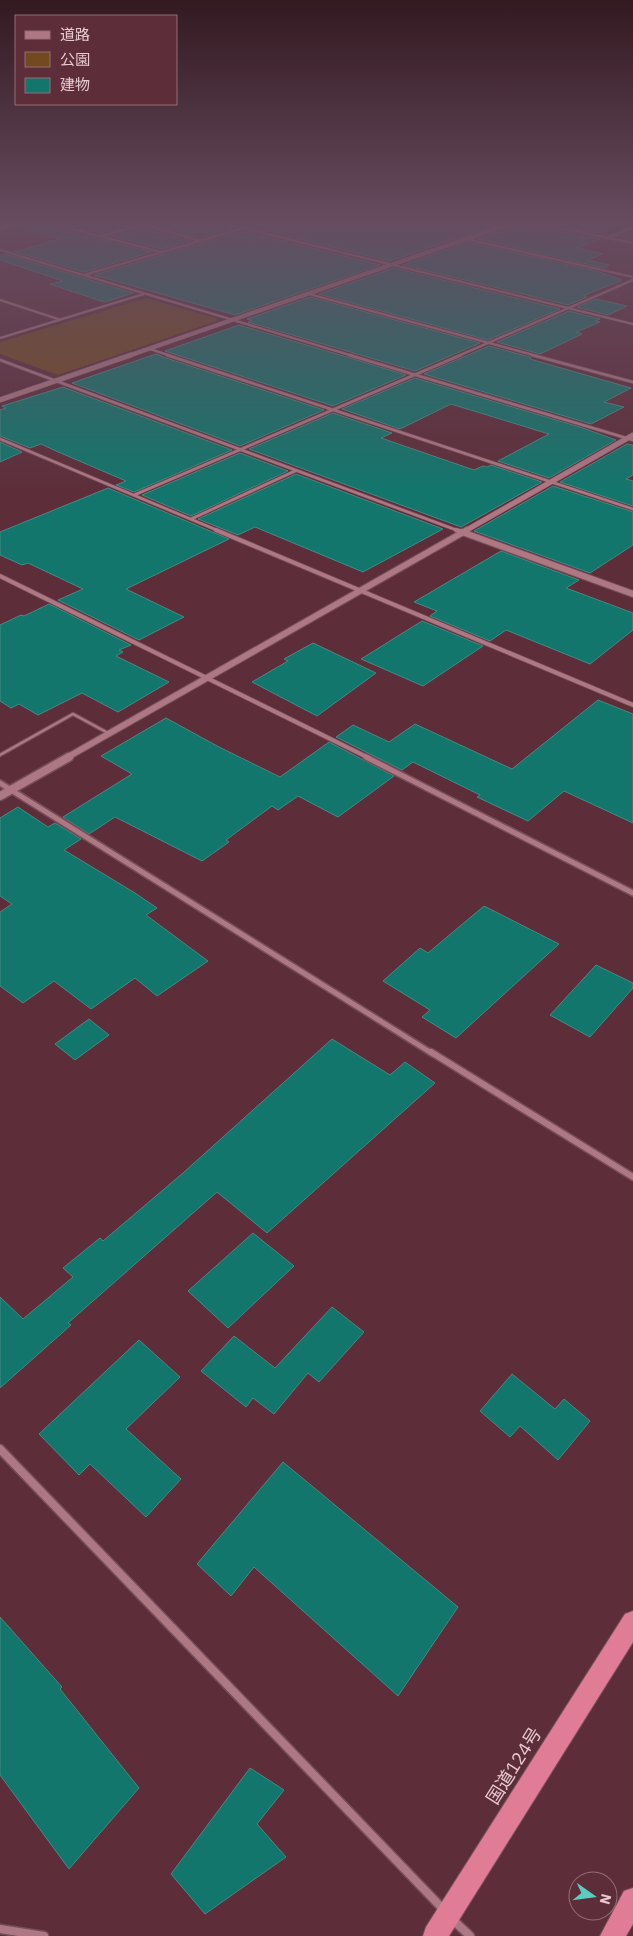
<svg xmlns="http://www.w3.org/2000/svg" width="633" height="1936" font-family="'IBM Plex Sans','Noto Sans JP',sans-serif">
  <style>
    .green { fill: #734a1f }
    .building { fill: #12766c; stroke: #468a81 }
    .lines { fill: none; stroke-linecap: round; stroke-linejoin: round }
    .service-casing { stroke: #754e59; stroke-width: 4.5 }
    .minor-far5-casing { stroke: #754e59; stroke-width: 3 }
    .minor-far4-casing { stroke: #754e59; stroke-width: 4 }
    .minor-far3-casing { stroke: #754e59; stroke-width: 5.5 }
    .minor-far2-casing { stroke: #754e59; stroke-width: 8 }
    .minor-far1-casing { stroke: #754e59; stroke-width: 9 }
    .minor-casing { stroke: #754e59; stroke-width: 11 }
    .tertiary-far3-casing { stroke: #754e59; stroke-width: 5 }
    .tertiary-far2-casing { stroke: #754e59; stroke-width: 6 }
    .tertiary-far1-casing { stroke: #754e59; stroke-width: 8 }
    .tertiary-casing { stroke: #754e59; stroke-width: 11 }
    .trunk-casing { stroke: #754e59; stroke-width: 2 }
    .service { stroke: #ae7784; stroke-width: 2.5 }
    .minor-far5 { stroke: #ae7784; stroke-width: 2 }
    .minor-far4 { stroke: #ae7784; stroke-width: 2.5 }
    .minor-far3 { stroke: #ae7784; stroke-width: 4 }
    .minor-far2 { stroke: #ae7784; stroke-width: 5 }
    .minor-far1 { stroke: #ae7784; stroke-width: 6 }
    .minor { stroke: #ae7784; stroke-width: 8 }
    .tertiary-far3 { stroke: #ae7784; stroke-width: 4 }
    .tertiary-far2 { stroke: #ae7784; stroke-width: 5 }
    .tertiary-far1 { stroke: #ae7784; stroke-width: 6 }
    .tertiary { stroke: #ae7784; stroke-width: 8 }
    .trunk { fill: #e17c97; fill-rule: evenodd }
    .labels { text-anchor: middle; stroke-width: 4; stroke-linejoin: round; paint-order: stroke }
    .near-street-label { font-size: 18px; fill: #e7c9cf; stroke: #5d2e3a }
  </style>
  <rect width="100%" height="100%" fill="#5d2e3a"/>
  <path class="green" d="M146,298L216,318L217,321L58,375L0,354V342Z"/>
  <g class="building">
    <path d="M31,221H38L40,224L151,252L84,272L15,252L59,239L19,228L29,224Z"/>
    <path d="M51,221H149L100,233Z"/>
    <path d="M162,221H211L213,224L232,228L200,238L155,225L161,223Z"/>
    <path d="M225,221H507L390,261Z"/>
    <path d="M522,221L524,224L600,239L577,248L603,254L587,260L610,265L604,268L478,239L519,225Z"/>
    <path d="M538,221H622V224L597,233Z"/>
    <path d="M144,228L190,241L162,249L111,236Z"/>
    <path d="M243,231L380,265L235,315L94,275Z"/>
    <path d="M468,242L596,271L622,280L583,296L587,297L568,305L403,265Z"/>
    <path d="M5,254L133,293L105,302L101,301L50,284L63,281L0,260V256Z"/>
    <path d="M394,268L560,309L488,340L319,294Z"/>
    <path d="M310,297L480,343L415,371L248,322L252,320L247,319Z"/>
    <path d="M596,299L627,306L608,315L577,307Z"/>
    <path d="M569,311L600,319L595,321L600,322L576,332L582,334L540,354L497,342Z"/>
    <path d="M239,325L347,357L406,375L333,406L165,351Z"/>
    <path d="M489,346L530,357L531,358L530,359L631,388L604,402L624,407L591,424L424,374Z"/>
    <path d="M156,354L166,358L324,410L240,446L72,383Z"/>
    <path d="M415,378L583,428L616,440L549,478L498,461L549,434L451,404L400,429L342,409Z"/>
    <path d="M63,387L232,450L134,492L116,485L126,481L56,451L41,444L30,448L0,436V410L6,408L2,406Z"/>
    <path d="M333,413L392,433L381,438L474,470L483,466L487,467L491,465L542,482L461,527L249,449Z"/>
    <path d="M0,442L22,452L0,462Z"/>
    <path d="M627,444L633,445V475L626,479L633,481V506L560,482Z"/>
    <path d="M240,453L288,471L191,516L142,495Z"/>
    <path d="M296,474L443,529L363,572L255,527L238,535L198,519Z"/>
    <path d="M553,486L633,512V545L590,573L474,531Z"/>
    <path d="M108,488L229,539L126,589L184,617L139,640L58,600L83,589L28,563L22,565L0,555V532Z"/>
    <path d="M501,551L579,580L566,588L633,613V630L590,664L506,630L490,641L430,616L437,611L414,602Z"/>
    <path d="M49,604L131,645L119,650L123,652L116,656L169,682L118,712L82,693L38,715L19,704L11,708L0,701V625L21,615L24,616Z"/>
    <path d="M422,621L483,646L423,686L361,659Z"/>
    <path d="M313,643L376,673L317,716L252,682L288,661L284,659Z"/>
    <path d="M598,700L633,714V823L564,791L528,821L477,797L480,795L413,762L402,770L336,737L353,725L389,742L415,724L512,769Z"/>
    <path d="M166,718L219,747L280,777L329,742L394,776L338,817L298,796L278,810L272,806L226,840L229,842L202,861L115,817L89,834L63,817L132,774L101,756Z"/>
    <path d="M18,807L48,827L55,823L81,839L64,850L135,893L157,908L146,915L208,961L157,996L135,978L91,1009L54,981L23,1003L0,986V912L12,904L0,896V818Z"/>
    <path d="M484,906L559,944L456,1038L422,1017L430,1010L383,981L420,948L428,953Z"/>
    <path d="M596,965L633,983V988L590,1037L550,1015Z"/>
    <path d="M89,1019L109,1035L75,1060L55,1044Z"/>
    <path d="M332,1039L390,1075L405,1062L435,1083L267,1233L217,1192L68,1323L71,1325L0,1388V1297L23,1319L73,1277L63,1268L100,1238L103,1241L183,1173Z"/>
    <path d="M253,1233L294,1266L228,1328L188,1291Z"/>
    <path d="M332,1307L364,1332L319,1382L308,1373L274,1414L253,1398L246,1407L201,1371L234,1336L275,1368Z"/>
    <path d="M139,1340L180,1377L126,1429L181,1479L146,1517L90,1464L79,1475L39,1434Z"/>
    <path d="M512,1374L555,1409L564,1399L590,1421L558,1460L520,1426L510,1437L480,1411Z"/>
    <path d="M283,1462L458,1607L398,1696L254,1567L231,1596L197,1564Z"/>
    <path d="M0,1617L62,1687L60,1689L139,1788L69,1869L0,1775Z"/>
    <path d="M250,1768L284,1790L257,1824L286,1857L205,1914L171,1874Z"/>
  </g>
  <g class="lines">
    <defs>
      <path id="service" d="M0,755L73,714L108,733"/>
      <g id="minor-far5">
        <path d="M41,221L161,252"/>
        <path d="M214,221L633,324"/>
        <path d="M525,221L633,243"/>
        <path d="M145,225L200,241"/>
        <path d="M101,236L159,221"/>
        <path d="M607,238L633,227"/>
        <path d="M466,239L633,277"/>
        <path d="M0,250L353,356"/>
        <path d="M84,275L244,228"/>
        <path d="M309,294L537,356"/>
        <path d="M0,300L58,319"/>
        <path d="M0,338L144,294"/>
        <path d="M150,349L171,356"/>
        <path d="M458,356L633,280"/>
      </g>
      <g id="minor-far4">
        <path d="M167,355L633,509"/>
        <path d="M349,355L633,440"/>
        <path d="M532,355L633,382"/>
        <path d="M0,360L459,531"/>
        <path d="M0,439L219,531"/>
        <path d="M134,495L461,355"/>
        <path d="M191,519L295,471"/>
      </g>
      <g id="minor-far3">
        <path d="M216,530L633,705"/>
        <path d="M456,530L462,532"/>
        <path d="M0,576L369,758"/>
      </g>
      <g id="minor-far2">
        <path d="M366,757L633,893"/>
        <path d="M0,783L433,1054"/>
      </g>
      <path id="minor-far1" d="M431,1052L633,1177"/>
      <g id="minor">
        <path d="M0,1449L443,1909"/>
        <path d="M452,1919L470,1936"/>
        <path d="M0,1929L44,1936"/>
      </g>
      <g id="tertiary-far3">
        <path d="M0,228L27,221"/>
        <path d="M128,356L518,221"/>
      </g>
      <g id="tertiary-far2">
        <path d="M0,400L131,355"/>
        <path d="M465,531L633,435"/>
      </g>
      <g id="tertiary-far1">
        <path d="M462,532L633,594"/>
        <path d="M66,758L467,530"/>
      </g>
      <path id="tertiary" d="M0,796L69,757"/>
      <g id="trunk">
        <path d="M633,1611V1642L449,1936H423L426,1927L625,1614Z"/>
        <path d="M633,1888V1924L626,1936H600L624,1891Z"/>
      </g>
    </defs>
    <use href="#service" class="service-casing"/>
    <use href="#minor-far5" class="minor-far5-casing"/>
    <use href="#minor-far4" class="minor-far4-casing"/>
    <use href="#minor-far3" class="minor-far3-casing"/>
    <use href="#minor-far2" class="minor-far2-casing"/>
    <use href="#minor-far1" class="minor-far1-casing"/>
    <use href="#minor" class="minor-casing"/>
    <use href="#tertiary-far3" class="tertiary-far3-casing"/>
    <use href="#tertiary-far2" class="tertiary-far2-casing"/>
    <use href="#tertiary-far1" class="tertiary-far1-casing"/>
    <use href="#tertiary" class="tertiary-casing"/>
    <use href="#trunk" class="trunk-casing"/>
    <use href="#service" class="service"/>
    <use href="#minor-far5" class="minor-far5"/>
    <use href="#minor-far4" class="minor-far4"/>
    <use href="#minor-far3" class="minor-far3"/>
    <use href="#minor-far2" class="minor-far2"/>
    <use href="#minor-far1" class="minor-far1"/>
    <use href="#minor" class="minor"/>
    <use href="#tertiary-far3" class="tertiary-far3"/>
    <use href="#tertiary-far2" class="tertiary-far2"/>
    <use href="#tertiary-far1" class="tertiary-far1"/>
    <use href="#tertiary" class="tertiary"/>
    <use href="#trunk" class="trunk"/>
  </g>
  <linearGradient id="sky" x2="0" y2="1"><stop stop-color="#331920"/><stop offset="0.45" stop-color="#674c60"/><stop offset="1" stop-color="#674c60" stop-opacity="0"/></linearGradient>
  <rect width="633" height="492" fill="url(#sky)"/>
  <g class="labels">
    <g class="near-street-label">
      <text transform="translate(514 1766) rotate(-58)" y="6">国道124号</text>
    </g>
  </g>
  <rect x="15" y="15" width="162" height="90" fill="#5d2e3a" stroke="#946c76"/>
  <rect x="25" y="31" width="25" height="8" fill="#ae7784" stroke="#946c76"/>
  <text x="60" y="40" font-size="15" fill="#e7c9cf">道路</text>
  <rect x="25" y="52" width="25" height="15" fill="#734a1f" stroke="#946c76"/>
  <text x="60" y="65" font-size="15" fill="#e7c9cf">公園</text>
  <rect x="25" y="78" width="25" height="15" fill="#12766c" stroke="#946c76"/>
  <text x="60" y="90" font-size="15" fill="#e7c9cf">建物</text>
  <g transform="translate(593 1896) rotate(104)"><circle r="24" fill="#5d2e3a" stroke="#946c76"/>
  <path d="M0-4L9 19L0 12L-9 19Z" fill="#59cebf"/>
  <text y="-8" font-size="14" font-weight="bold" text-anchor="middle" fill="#e7c9cf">N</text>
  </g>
</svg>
